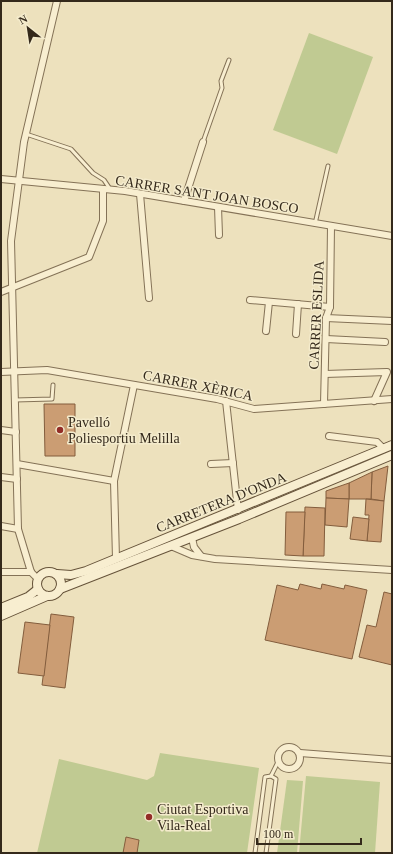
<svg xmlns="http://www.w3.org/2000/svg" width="393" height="854" font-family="Georgia,serif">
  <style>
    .green { fill: #c0ca92 }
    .building { fill: #cb9d73; stroke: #835d3d }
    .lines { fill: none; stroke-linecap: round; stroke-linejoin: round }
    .lane-casing { stroke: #847257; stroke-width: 5 }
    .street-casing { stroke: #847257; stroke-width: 8 }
    .secondary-casing { stroke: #66533a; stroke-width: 10 }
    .lane { stroke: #f8eed0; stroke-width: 3 }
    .street { stroke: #f8eed0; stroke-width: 6 }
    .secondary { stroke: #f8eed0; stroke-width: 8 }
    .poi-dot { fill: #932d27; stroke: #f4ebcc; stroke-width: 1.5 }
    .labels { text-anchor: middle; stroke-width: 3; stroke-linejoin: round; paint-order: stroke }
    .street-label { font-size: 14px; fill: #34291b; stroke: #f4ebcc }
    .poi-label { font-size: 14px; fill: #34291b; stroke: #f4ebcc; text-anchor: start }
  </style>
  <rect width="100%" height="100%" fill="#ede1bd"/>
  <g class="green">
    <path d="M309,33L373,57L337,154L273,130Z"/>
    <path d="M160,753L259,768L247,853H37L59,759L147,780L154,776Z"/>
    <path d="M306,776L380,782L375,853H299Z"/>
    <path d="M287,780L303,781L297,853H277Z"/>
  </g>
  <g class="building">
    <path d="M44,404H75V456H45Z"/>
    <path d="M388,466L384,501L371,499L372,472Z"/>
    <path d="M372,472L371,499H349V483Z"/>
    <path d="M349,483V499L326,498V491Z"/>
    <path d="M326,498L349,499L347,527L325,525Z"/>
    <path d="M366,499L384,501L381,542L367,541L369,515H365Z"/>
    <path d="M305,507L325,508L324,556H303Z"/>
    <path d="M286,512H305L303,556L285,555Z"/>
    <path d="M353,517L369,519L367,541L350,539Z"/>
    <path d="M300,584L321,589L322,584L344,589L345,585L367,590L352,659L265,640L277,585L298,590Z"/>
    <path d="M384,592L392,594V665L359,657L367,625L376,627Z"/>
    <path d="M51,614L74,617L65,688L42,685Z"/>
    <path d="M25,622L50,625L44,676L18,673Z"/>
    <path d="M126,837L139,840L137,853H123Z"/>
  </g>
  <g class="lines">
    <defs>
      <g id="lane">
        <path d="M26,134L71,149L93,173L104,180L110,189"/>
        <path d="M203,142L222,88L221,81L229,60"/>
        <path d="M315,224L328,166"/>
        <path d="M15,400L52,399L53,385"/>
        <path d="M271,776L278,762"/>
        <path d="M255,853L265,777L271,776L276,779L266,853"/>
      </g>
      <g id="street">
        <path d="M1,179L125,191L392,236"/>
        <path d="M140,194L149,298"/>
        <path d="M184,201L203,142"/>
        <path d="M218,207L219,235"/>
        <path d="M1,292L89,257L103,221V189"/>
        <path d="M250,300L330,307"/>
        <path d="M326,318L392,321"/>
        <path d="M266,331L269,302"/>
        <path d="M296,334L298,304"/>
        <path d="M326,339L385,342"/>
        <path d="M1,372L47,370L217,399L254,409L392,399"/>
        <path d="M325,374L387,372L374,401"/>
        <path d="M226,401L238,510"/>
        <path d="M324,404L326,318L330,307L331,226"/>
        <path d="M1,430L16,432"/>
        <path d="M329,436L377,442L384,449"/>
        <path d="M17,464L114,481"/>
        <path d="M211,464L233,463"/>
        <path d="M1,477L17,479"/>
        <path d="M1,526L18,529"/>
        <path d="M192,538L194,547L201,556"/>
        <path d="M171,546L192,555L215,559L392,570"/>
        <path d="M116,559L114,481L134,385"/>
        <path d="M1,572H31"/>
        <path d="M38,579L31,572L18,529L11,241L24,142L57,1"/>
        <circle cx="289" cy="758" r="11"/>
        <path d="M300,753L392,760"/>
      </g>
      <g id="secondary">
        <circle cx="49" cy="584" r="12"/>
        <path d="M57,574L71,575L86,571L392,445"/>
        <path d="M60,589L239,519L392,455"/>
        <path d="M1,608L28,597L38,589"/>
        <path d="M1,616L47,596"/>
      </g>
    </defs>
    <use href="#lane" class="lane-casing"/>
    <use href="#street" class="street-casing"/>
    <use href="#secondary" class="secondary-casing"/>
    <use href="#lane" class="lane"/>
    <use href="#street" class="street"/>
    <use href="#secondary" class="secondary"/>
  </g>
  <g class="poi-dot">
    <circle cx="60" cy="430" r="4"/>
    <circle cx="149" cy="817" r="4"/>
  </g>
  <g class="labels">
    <g class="street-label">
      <text transform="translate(207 194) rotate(9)" y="5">CARRER SANT JOAN BOSCO</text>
      <text transform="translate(316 315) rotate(-87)" y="5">CARRER ESLIDA</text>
      <text transform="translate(198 385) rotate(11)" y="5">CARRER XÈRICA</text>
      <text transform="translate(221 502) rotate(-22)" y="5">CARRETERA D'ONDA</text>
    </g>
    <g class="poi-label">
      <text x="68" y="427">Pavelló<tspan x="68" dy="16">Poliesportiu Melilla</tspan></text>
      <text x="157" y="814">Ciutat Esportiva<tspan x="157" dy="16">Vila-Real</tspan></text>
    </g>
  </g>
  <rect width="393" height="854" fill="none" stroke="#34291b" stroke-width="4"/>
  <g transform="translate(28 28) rotate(330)" stroke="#f4ebcc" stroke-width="3" paint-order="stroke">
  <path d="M0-3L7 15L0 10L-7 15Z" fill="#34291b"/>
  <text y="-6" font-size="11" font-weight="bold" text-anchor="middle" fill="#34291b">N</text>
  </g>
  <path d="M257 838v6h104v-6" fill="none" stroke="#34291b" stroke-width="2"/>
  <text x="263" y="838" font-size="12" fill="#34291b" stroke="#f4ebcc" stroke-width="3" paint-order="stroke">100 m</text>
</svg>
